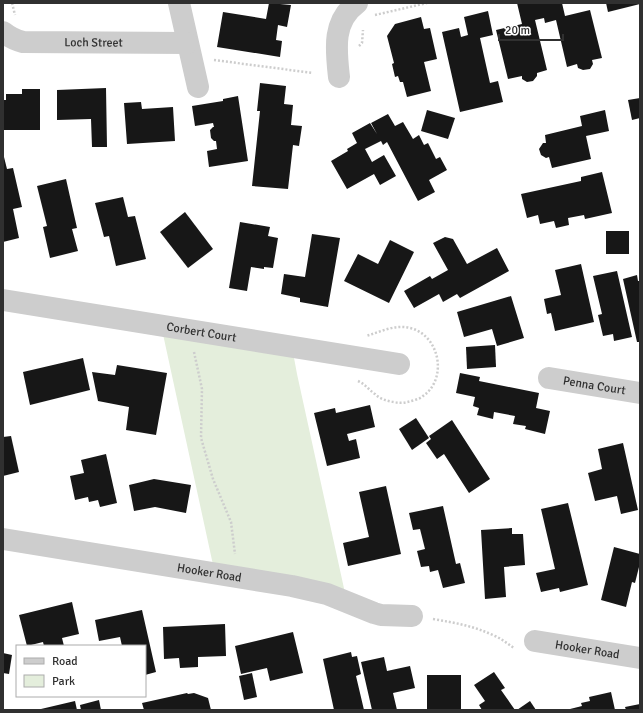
<svg xmlns="http://www.w3.org/2000/svg" width="643" height="713" font-family="Signika,sans-serif">
  <style>
    .green { fill: #e4eedc }
    .building { fill: #171717 }
    .lines { fill: none; stroke-linecap: round; stroke-linejoin: round }
    .path { stroke: #cdcdcd; stroke-width: 2.5; stroke-dasharray: 2 2; stroke-linecap: butt }
    .street { stroke: #cdcdcd; stroke-width: 22 }
    .labels { text-anchor: middle; stroke-width: 4; stroke-linejoin: round; paint-order: stroke }
    .street-label { font-size: 12px; fill: #303030; stroke: #fff }
  </style>
  <rect width="100%" height="100%" fill="#fff"/>
  <path class="green" d="M161,325L292,347L297,374L347,602L215,574Z"/>
  <g class="building">
    <path d="M269,3L291,5L287,27L278,25L276,40L282,41L280,57L217,47L223,12L266,19Z"/>
    <path d="M517,3H562L565,16L590,10L602,58L592,60L593,64L590,69L583,70L578,68L577,64L567,67L556,20L545,23L544,18L535,20L547,70L537,73V76L533,81L527,82L522,79V76L508,79L496,30L522,24Z"/>
    <path d="M606,3H640V4L608,12Z"/>
    <path d="M488,11L493,35L480,38L490,83L498,81L503,102L460,112L442,32L459,28L461,37L468,35L464,17Z"/>
    <path d="M421,17L424,29L430,28L437,59L424,62L431,91L407,97L403,82H400L398,76L395,77L392,64L394,63L387,36L395,24Z"/>
    <path d="M260,83L286,86L284,104L293,105L291,125L302,126L299,146L293,145L288,189L252,186L260,111H257Z"/>
    <path d="M106,88L107,147H92L91,119L57,120V90Z"/>
    <path d="M22,89H40V130H3V100H6V94H22Z"/>
    <path d="M238,96L248,161L209,167L207,151L217,149L216,141H214L211,138L210,130L213,127H214L213,123L195,126L192,106L223,101V99Z"/>
    <path d="M640,98V118L632,120L628,100Z"/>
    <path d="M141,102L142,109L173,107L175,141L127,144L124,103Z"/>
    <path d="M427,110L455,118L448,139L421,131Z"/>
    <path d="M605,110L609,131L586,136L591,159L552,168L549,157L546,158L541,155L539,149L543,143H546L545,135L582,126L580,116Z"/>
    <path d="M388,114L395,126L403,122L413,139L419,135L424,145L428,143L436,159L440,157L447,170L429,180L435,192L418,201L387,142L383,145L381,141L365,149L372,162L384,155L396,176L380,185L374,174L347,189L331,161L348,151L347,149L357,143L352,133L370,123L377,134L371,123Z"/>
    <path d="M4,157L7,169L13,168L22,207L13,209L19,238L3,242V158Z"/>
    <path d="M602,172L612,213L585,219L584,215L568,218L569,225L556,228L554,221L540,224L538,215L527,218L521,194L581,181V177Z"/>
    <path d="M66,179L77,228L72,229L78,251L50,258L43,227L47,226L37,186Z"/>
    <path d="M123,197L128,217L135,216L146,259L116,266L109,236L104,237L95,203Z"/>
    <path d="M185,212L213,249L188,268L160,232Z"/>
    <path d="M240,222L270,227L268,236L278,238L273,268L264,267V269L251,267L247,291L229,288Z"/>
    <rect x="606" y="231" width="23" height="23"/>
    <path d="M312,234L340,238L328,307L300,302V298L281,294L284,274L305,277Z"/>
    <path d="M445,237L453,239L467,264L497,248L509,271L460,298L457,294L443,302L439,294L414,308L404,291L430,276L432,279L448,270L433,243Z"/>
    <path d="M390,240L414,252L389,303L344,281L358,254L378,264Z"/>
    <path d="M581,264L594,322L555,331L551,313L547,314L544,299L561,295L555,270Z"/>
    <path d="M617,271L632,337L614,341L613,334L603,336L598,315L602,314L593,276Z"/>
    <path d="M637,275L638,281H640V342H637L623,279Z"/>
    <path d="M511,296L524,338L497,346L492,329L464,337L457,312Z"/>
    <path d="M495,345L496,367L467,369L466,347Z"/>
    <path d="M83,358L90,390L30,405L23,372Z"/>
    <path d="M117,365L167,373L156,435L126,430L129,407L98,401L92,372L115,375Z"/>
    <path d="M460,373L480,377L479,381L539,393L536,408L550,411L545,434L525,429L526,426L513,424L515,416L494,412L493,419L477,415L479,408L473,406L475,397L456,393Z"/>
    <path d="M370,405L375,427L347,434L349,441L356,439L360,458L327,466L314,413L335,408L336,413Z"/>
    <path d="M416,418L429,438L412,450L399,429Z"/>
    <path d="M452,420L490,479L469,493L444,454L437,459L426,443L431,439L429,436Z"/>
    <path d="M11,436L19,472L3,476V437Z"/>
    <path d="M623,443L638,510L621,514L617,496L595,501L588,473L602,469L598,449Z"/>
    <path d="M106,454L117,503L100,507L98,500L89,502L88,497L75,500L70,476L84,473L81,460Z"/>
    <path d="M154,479L191,485L186,513L155,507L134,511L129,485Z"/>
    <path d="M386,486L401,554L348,566L343,543L369,537L359,492Z"/>
    <path d="M568,503L588,585L560,592L559,588L541,592L536,573L555,569L541,509Z"/>
    <path d="M443,506L456,564L460,563L465,583L443,588L438,570L430,572L429,566L421,567L417,551L425,549L420,529L413,530L409,513Z"/>
    <path d="M512,528V534H523L525,565L504,567L506,597L485,599L481,530Z"/>
    <path d="M614,547L640,554V563L635,583L632,582L626,607L601,600Z"/>
    <path d="M72,602L79,634L62,638L64,646H44L43,642L27,646L19,615Z"/>
    <path d="M142,610L156,672L145,675V646H122L120,637L99,641L95,620Z"/>
    <path d="M225,624L226,656L198,657V667L180,668L179,658L164,659L163,627Z"/>
    <path d="M293,632L303,673L270,681L267,668L241,674L235,646Z"/>
    <path d="M351,652L352,657L357,656L361,674L356,676L364,710H334L323,659Z"/>
    <path d="M3,653L12,655L9,674L3,673Z"/>
    <path d="M384,657L387,671L410,666L415,688L393,693L397,710H372L361,662Z"/>
    <path d="M494,672L505,688L501,690L515,710H482L479,705L485,701L474,685Z"/>
    <path d="M252,673L257,697L244,700L239,676Z"/>
    <rect x="427" y="675" width="34" height="35"/>
    <path d="M611,692L615,710H570V709L582,706L581,703L590,701L589,697Z"/>
    <path d="M187,693L188,694L194,693L208,698L211,710H144L142,703Z"/>
    <path d="M99,700L101,710H81L80,705Z"/>
    <path d="M75,701L77,710H41V709Z"/>
    <path d="M530,701L536,710H517Z"/>
    <path d="M640,704V710H626L625,707Z"/>
  </g>
  <g class="lines">
    <g class="path">
      <path d="M12,3L15,15"/>
      <path d="M375,15L427,3"/>
      <path d="M359,46L362,43L363,30"/>
      <path d="M214,60L313,73"/>
      <path d="M194,352L202,389L201,438L213,479L231,522L235,554"/>
      <path d="M358,381C365,384 369,390 375,394C380,399 387,401 394,402C402,404 408,402 415,400C418,399 421,398 423,396C448,379 440,335 410,328C395,324 380,332 366,336"/>
      <path d="M433,619C456,623 474,626 495,636C502,639 508,644 514,648"/>
    </g>
    <g class="street">
      <path d="M179,3L198,87"/>
      <path id="s1" d="M3,32C9,37 15,40 23,42L187,43"/>
      <path d="M339,77C336,50 332,21 357,3"/>
      <path id="s2" d="M3,300L399,364"/>
      <path id="s3" d="M549,378L640,393"/>
      <path id="s4" d="M3,539L292,586L327,594L374,613L381,615L412,616"/>
      <path id="s5" d="M535,641L640,658"/>
    </g>
  </g>
  <g class="labels">
    <g class="street-label">
      <text dy="4" stroke="none"><textPath href="#s1" startOffset="93">Loch Street</textPath></text>
      <text dy="4" stroke="none"><textPath href="#s2" startOffset="201">Corbert Court</textPath></text>
      <text dy="4" stroke="none"><textPath href="#s3" startOffset="46">Penna Court</textPath></text>
      <text dy="4" stroke="none"><textPath href="#s4" startOffset="209">Hooker Road</textPath></text>
      <text dy="4" stroke="none"><textPath href="#s5" startOffset="53">Hooker Road</textPath></text>
    </g>
  </g>
  <rect width="643" height="713" fill="none" stroke="#303030" stroke-width="8"/>
  <rect x="16" y="645" width="130" height="52" fill="#ffffff" stroke="#acacac"/>
  <rect x="24" y="658" width="20" height="6" fill="#cdcdcd" stroke="#acacac"/>
  <text x="52" y="665" font-size="12" fill="#303030">Road</text>
  <rect x="24" y="675" width="20" height="12" fill="#e4eedc" stroke="#acacac"/>
  <text x="52" y="685" font-size="12" fill="#303030">Park</text>
  <path d="M499 34v6h64v-6" fill="none" stroke="#303030" stroke-width="2"/>
  <text x="505" y="34" font-size="12" fill="#303030" stroke="#ffffff" stroke-width="3" paint-order="stroke">20 m</text>
</svg>
